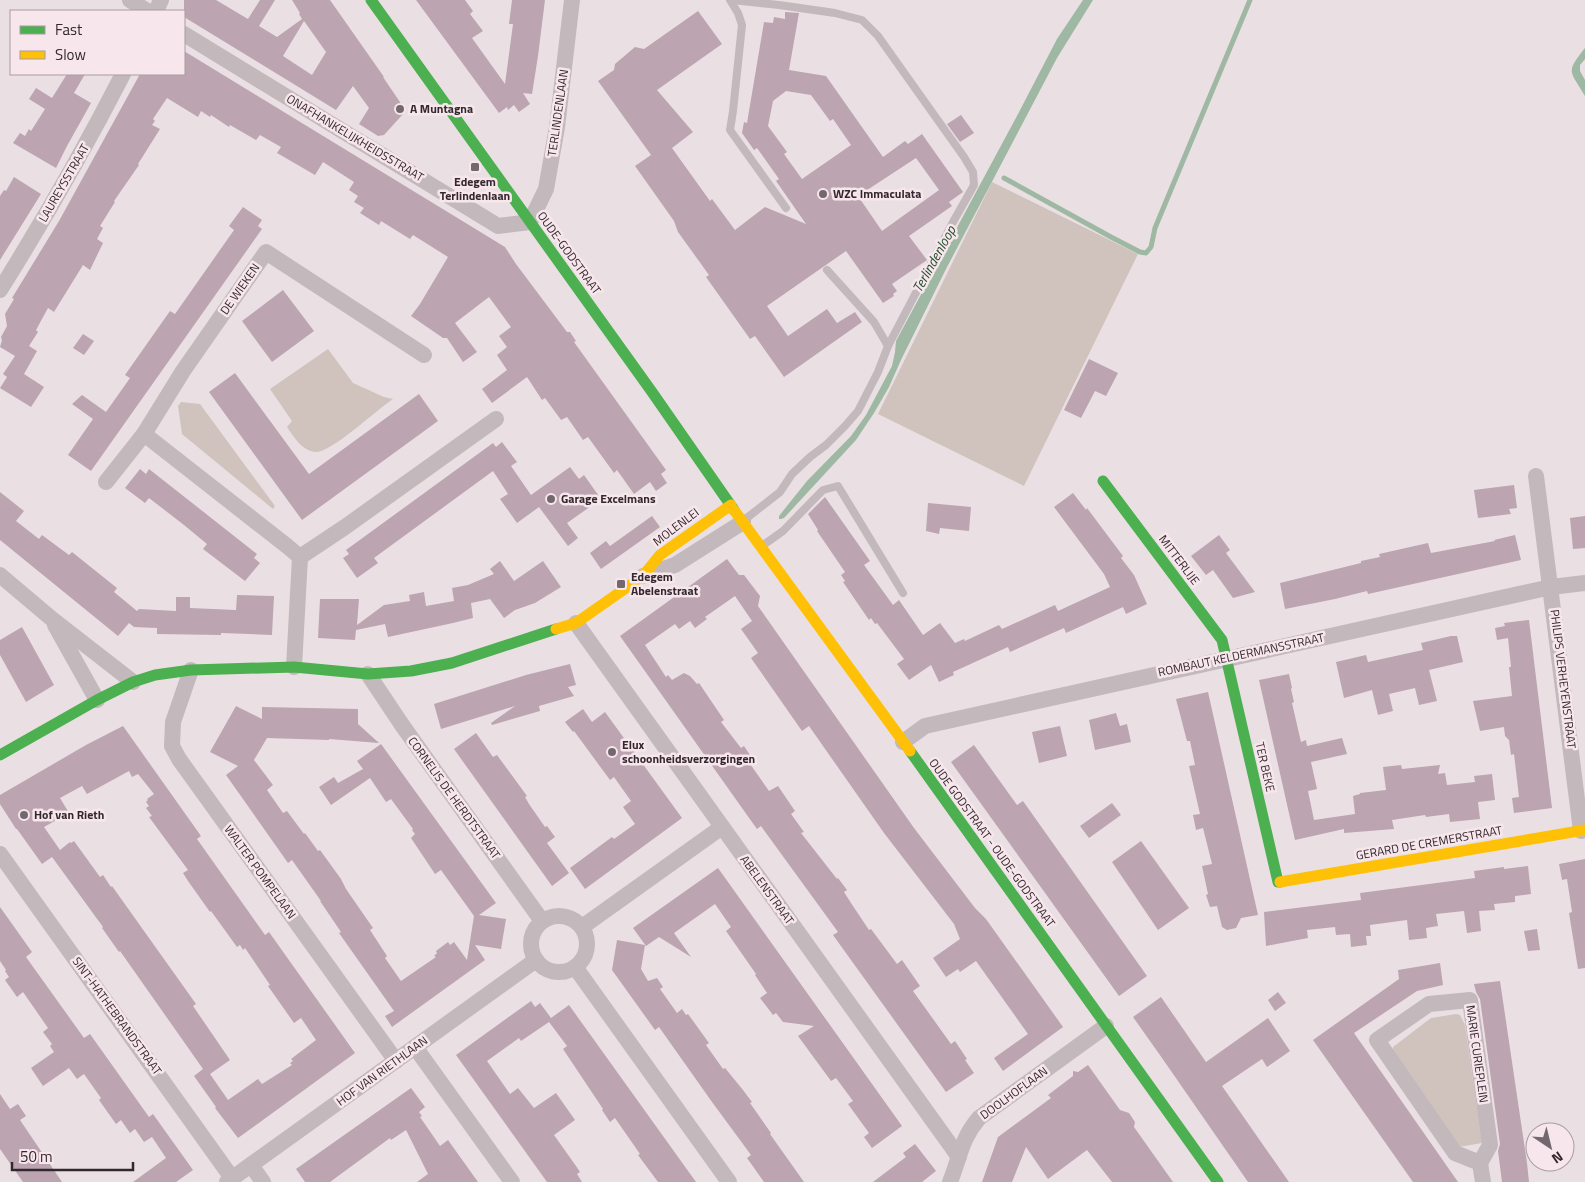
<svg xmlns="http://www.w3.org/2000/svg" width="1585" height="1182" font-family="'Titillium Web',sans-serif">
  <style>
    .green { fill: #d0c3bd }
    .water { fill: #9eb8a3 }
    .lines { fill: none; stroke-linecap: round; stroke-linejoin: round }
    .stream { stroke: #9eb8a3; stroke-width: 5 }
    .building { fill: #bca4b1; fill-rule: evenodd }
    .lane { stroke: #c3b9bd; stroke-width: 8 }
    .street { stroke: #c3b9bd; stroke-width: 16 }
    .fast { stroke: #4caf50; stroke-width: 11 }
    .slow { stroke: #ffc107; stroke-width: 11 }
    .poi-dot { fill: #73686d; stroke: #f7e7ec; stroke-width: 2 }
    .labels { text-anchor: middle; stroke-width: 5; stroke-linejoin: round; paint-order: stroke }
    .poi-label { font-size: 12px; font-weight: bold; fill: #33282e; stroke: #f7e7ec; text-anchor: start }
    .street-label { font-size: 12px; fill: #33282e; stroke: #f7e7ec }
    .water-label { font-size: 14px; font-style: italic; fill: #234f2d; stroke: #f7e7ec }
  </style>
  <rect width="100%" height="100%" fill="#eae0e3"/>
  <g class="green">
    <path d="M992,182L1138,254L1024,486L878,414Z"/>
    <path d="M328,349L353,383L384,397L393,399C376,410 332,452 316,452C302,451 294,437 287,427L292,421L270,389Z"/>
    <path d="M181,402L200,404L275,506L273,509L182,434L178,406Z"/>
    <path d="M1456,1014L1460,1015L1465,1025L1482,1143L1459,1147L1393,1053V1047L1431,1018Z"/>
  </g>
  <g class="water">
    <path d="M1083,0H1093L1057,58L946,269L901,360L889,387L874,413L856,440L784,518L781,519H779V516L807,481L851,436L866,415L892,366L895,352L896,341L1018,114L1057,39Z"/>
    <path d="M1585,48V59L1580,65V71L1585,80V96C1570,70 1565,73 1585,48Z"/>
  </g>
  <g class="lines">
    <path class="stream" d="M1004,178L1111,237L1140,252L1146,253L1151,247L1155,228L1250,0"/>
  </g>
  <g class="building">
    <path d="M184,0H216L248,19L260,0H275L259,26L277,37L302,19L299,14L300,13L292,0H330L384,77H383L404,108L403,114L384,135L378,136L359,124L369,108L353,86L336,110L184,17ZM304,21L326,52L312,75L283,56Z"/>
    <path d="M416,0H465L473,11L470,14L483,31L472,38L505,84L513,24H509L512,0H545L538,56L532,94L523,93L530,104L519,112L514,105L508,110L507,107L499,113Z"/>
    <path d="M698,11L722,44L657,90L693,132L672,148L710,201L712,199L735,230L765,207L806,224L776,181L779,179L757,148L754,150L742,133L744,122L747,123L764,22L773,23L774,17L785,19V12L799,13L789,70L826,76L883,157L905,141L908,144L922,134L963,192L949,202L952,206L909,236L927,260L892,284L897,291L893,294L894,296L883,303L846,251L767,306L788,336L827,309L837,323L855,312L862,322L784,377L755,336L750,339L706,277L709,275L678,232L674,221L635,166L651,155L598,81L614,70L615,64L635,47L644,49ZM786,91L811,95L830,121L833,119L851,145L802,179L784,154L787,152L768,126L773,101ZM916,158L939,190L882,231L858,196Z"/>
    <path d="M184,51L505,247L516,264L567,332H570L576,341L574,342L666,470L661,474L667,483L656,491L650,482L634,494L617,470L614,473L588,437L583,440L567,417L561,420L545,398L542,400L527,377L492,403L482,389L507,370L497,355L507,347L499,336L511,327L489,297L455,323L477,352L463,362L447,338H443L411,316L420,304L448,257L413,235L410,239L381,221L379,225L360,213L364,208L354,202L358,196L349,190L354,182L323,162L315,175L277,153L281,147L260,135L256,140L230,125L229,127L211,115L210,117L201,111L198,117L167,98L153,119L155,121L152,125L160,129L138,164L139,165L114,201L115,202L100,226L103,228L97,239L103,243L90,270L83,265L54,312L48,308L36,330L38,332L29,346L37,351L24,374L44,387L31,407L0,388L7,377L3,374L15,356L0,347L2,340L1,337L7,326L5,314L14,299L12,298L59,221L140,74H184Z"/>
    <path d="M67,74H85L74,93L91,103L67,146L56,168L13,143L20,133L25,136L29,129L31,131L45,109L29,99L36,88L52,98Z"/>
    <path d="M961,115L974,133L960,142L947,124Z"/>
    <path d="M14,177L41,194L0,260V196L4,190L6,191Z"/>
    <path d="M243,207L262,220L258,226L262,229L91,471L68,455L93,419L72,404L82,395L106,412L130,378L125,375L170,311L175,314L234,230L229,226Z"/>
    <path d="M283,290L314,331L272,362L242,321Z"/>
    <path d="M83,334L94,341L84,355L73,348Z"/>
    <path d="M1089,359L1118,373L1106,396L1095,391L1081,418L1064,410Z"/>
    <path d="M235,373L309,474L419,394L438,421L302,520L209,392Z"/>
    <path d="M502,442L517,462L511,466L531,495L570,467L579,479L584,475L601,499L567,523L578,538L568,546L539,507L517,523L500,499L508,494L493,471L374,558L378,563L357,578L343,558L349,554L346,550L493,443L496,447Z"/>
    <path d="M140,469L146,474L149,469L257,554L254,558L260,563L245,581L203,549L207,544L184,525L149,498L145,503L125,488Z"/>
    <path d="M1514,485L1517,508L1509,509L1511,514L1478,518L1474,490Z"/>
    <path d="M0,492L24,511L16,521L39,539L42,535L69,555L72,552L117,588L114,592L137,611L139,609L176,611V597H190V608L236,610L237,595L274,596L272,635L221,633V635L157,634V628L134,627L129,623L118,636L0,540Z"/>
    <path d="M1073,493L1086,510L1087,508L1123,556L1121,558L1134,575L1147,604L1126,614L1123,607L1066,633L1064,628L1010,652L1008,647L953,672L954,675L939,682L931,665L909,680L897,664L904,659L877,623L875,624L871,618L869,620L843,582L845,581L841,575L845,572L817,531L818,530L808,514L825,497L870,561L864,565L893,605L899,600L923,635L940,623L955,643L964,639L965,641L999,625L1002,629L1055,605L1058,611L1110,587L1104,574L1054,507Z"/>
    <path d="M928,503L971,507L969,531L940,528L939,534L926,531Z"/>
    <path d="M652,516L660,527L601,569L590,553L606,541L610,546Z"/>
    <path d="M1585,516V548L1573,549L1570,518Z"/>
    <path d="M1219,535L1230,550L1226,553L1255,592L1233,598L1213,570L1206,575L1191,556Z"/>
    <path d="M1515,535L1521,560L1368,594L1367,591L1335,599L1285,609L1280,583L1361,563V561L1380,557L1379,554L1428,543L1431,553L1495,541L1494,540Z"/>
    <path d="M727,559L739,575H744L760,596L758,606L914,828L975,908L986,919L1063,1027L1003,1071L994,1058L1028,1034L976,961L960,972L958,969L946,977L933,958L960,939L954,924L884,833L809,726L802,731L751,658L758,653L741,629L752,621L735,596L705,617L707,619L695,628L690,621L679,629L675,624L645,645L666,677L668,675L672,680L684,673L690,676L697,684L699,683L724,720L721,722L741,748L744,746L752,758L748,761L769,791L778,786L795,811L791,814L804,832L801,833L837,879L838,878L847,890L844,892L851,903L869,930L871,929L897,964L902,960L920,986L913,991L951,1044L955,1041L967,1059L965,1060L974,1073L946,1092L833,935L838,932L761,826L757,829L747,815L620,636Z"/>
    <path d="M500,561L514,581L543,561L561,587L535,603L515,610L504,618L490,599L471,603L473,618L453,623L388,637L385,624L356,630L355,640L318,638L320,599H359L357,625L384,605L410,601L409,595L424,592L426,606L454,601L452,588L468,585L494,574L490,569Z"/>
    <path d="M1529,620L1552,808L1514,813L1512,798L1519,797L1514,754L1511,755L1509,740L1505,736L1504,727L1480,731L1473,701L1512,696L1509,667H1511L1508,638L1497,640L1495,628L1505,626L1504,623Z"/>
    <path d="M22,627L54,685L26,702L0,655V640Z"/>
    <path d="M1451,636H1457L1463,662L1429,670L1437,701L1419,705L1415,688L1389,694L1393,711L1378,715L1372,690L1344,698L1336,662L1366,655L1368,662L1423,650L1421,643Z"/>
    <path d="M570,664L576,685L568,687L574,696L539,706L540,711L492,725L491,723L515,706L441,729L434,704L526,675Z"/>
    <path d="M1289,674L1292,688L1291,689L1294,702L1292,703L1301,742L1306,740L1307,746L1342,738L1347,754L1311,762L1317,789L1308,791L1314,820L1355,814L1353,796L1360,794V793L1386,790L1383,767L1401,765L1402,769L1440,765L1438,774L1445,773L1447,785L1475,782L1474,776L1492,774L1495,800L1478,802L1480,819L1450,822L1449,814L1426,817L1425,815L1392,820L1394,829L1344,833V829L1295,840L1259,680Z"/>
    <path d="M1208,692L1258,915L1241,918L1236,928L1227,930L1222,927L1217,906L1210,907L1206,895L1208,894L1202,866L1212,864L1203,828L1196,830L1193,815L1200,814L1189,766L1195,765L1190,741H1187L1176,699Z"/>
    <path d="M236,706L262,719V707L358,709V724L379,743L329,739V740L267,738L254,760L273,785L267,790L283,813L287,811L304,834L305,833L318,851L320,850L341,879L346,889L373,928L370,930L387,956L385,958L401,981L436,957L434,956L437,953L436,951L448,942L450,945L454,942L467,960L474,916L441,870L435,874L411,838L415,834L412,830L413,829L391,799L386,802L370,778L331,805L319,787L334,777L338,783L363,769L357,761L381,744L496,903L479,915L506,919L501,949L475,945L485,960L392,1027L385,1016L394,1011L339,933L341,932L320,901H321L292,860L288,863L226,775L238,766L210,752Z"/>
    <path d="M583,709L592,722L605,712L682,818L585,889L570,868L612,837L614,839L635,824L623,807L631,801L614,777L610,780L574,731L573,732L565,722Z"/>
    <path d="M1116,713L1120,726L1127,724L1131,742L1095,750L1089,720Z"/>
    <path d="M123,726L201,836L197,839L265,935L269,932L355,1053L238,1138L215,1108L216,1107L194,1076L203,1069L120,951L119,952L102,928L103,927L52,857L42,864L17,829H16L0,804V795L86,745ZM129,771L132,777L138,774L154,794L147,799L148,800L146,802L149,806L146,808L152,816L149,817L188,870L183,873L188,881L210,912L211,911L237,947L240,945L243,950L245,948L270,985L268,986L294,1023L301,1018L316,1040L291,1059L293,1061L290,1063L292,1065L262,1084L258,1079L228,1100L210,1074L230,1060L193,1006L196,1004L112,886L111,887L103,875L100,877L74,841L71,843L70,842L60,850L44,827L69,813L60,798L82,786L87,794Z"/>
    <path d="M1060,726L1067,756L1039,763L1032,732Z"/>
    <path d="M476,733L493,757L497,755L527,796L525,797L529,804L545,827L547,826L555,837L547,843L569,873L552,886L454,749Z"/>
    <path d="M974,745L1017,805L1023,801L1147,976L1119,996L951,762Z"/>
    <path d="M1112,803L1121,815L1089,838L1080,826Z"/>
    <path d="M1141,841L1189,908L1158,930L1112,862Z"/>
    <path d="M1585,859V968L1578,969L1569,913L1572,912L1567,879L1562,880L1559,864Z"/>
    <path d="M1528,866L1531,894L1515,896V902L1494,904L1495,910L1479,911L1481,931L1467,933L1464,911L1436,914L1438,926L1426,928L1427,938L1409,940L1407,920L1370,925L1371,936H1366L1367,945L1351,947L1350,934L1336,935L1335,927L1307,930L1308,938L1266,946L1264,912L1361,900L1360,893L1475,878L1474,871L1504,867V869Z"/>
    <path d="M718,868L902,1126L872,1148L864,1137L869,1133L848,1104L853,1101L836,1078L831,1081L798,1036L814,1026L783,1022L776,1013L773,1015L760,998L767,993L755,975L756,974L726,931L731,927L715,904L674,933L691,957L659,937L646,946L633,928Z"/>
    <path d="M0,907L32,952L26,957L84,1038L90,1034L149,1117L153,1114L193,1170L176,1182H133L166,1158L152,1137L144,1142L135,1129L130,1133L121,1120L116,1124L99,1100L101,1098L84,1074L77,1079L69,1068L43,1086L31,1068L54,1052L50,1046L52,1044L43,1032L48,1028L23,992L17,997L5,980L9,977L5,971L6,970L0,961Z"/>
    <path d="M1537,929L1540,950L1528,951L1524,931Z"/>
    <path d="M617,940L645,945L641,969L648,981L657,978L663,987L660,989L677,1013L682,1009L686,1015L688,1014L709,1043L706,1045L723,1069L725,1068L743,1090L752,1102L750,1103L771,1133L770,1134L804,1182H764L747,1158L751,1155L712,1102L659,1027L655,1030L612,970Z"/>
    <path d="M1440,963L1443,985L1417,991L1354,1033L1458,1182H1413L1313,1040L1399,979L1398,970Z"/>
    <path d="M1500,981L1527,1163L1529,1182H1502L1498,1151L1500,1144L1480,999L1476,992L1474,984Z"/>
    <path d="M1278,992L1286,1003L1275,1011L1268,1000Z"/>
    <path d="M1161,997L1206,1062L1268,1018L1290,1051L1267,1067L1262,1059L1222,1086L1289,1182H1248L1162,1058L1133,1017Z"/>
    <path d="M531,1001L535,1007L540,1003L551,1018L569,1005L696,1182H658L638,1155L640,1154L615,1118L610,1122L602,1110L603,1109L563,1049L567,1046L549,1022L521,1041L519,1038L487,1061L510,1094L518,1088L534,1108L556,1093L575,1120L554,1135L576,1166L580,1172L577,1174L582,1182H547L456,1055Z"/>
    <path d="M1088,1065L1120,1110L1129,1113L1135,1122L1134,1127L1173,1182H1112L1087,1150L1048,1179L1026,1147L1012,1182H982L998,1137L1051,1098L1048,1095L1073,1076V1071L1078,1072Z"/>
    <path d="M411,1088L425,1107L419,1112L422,1116L420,1117L440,1146L448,1140L478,1182H417L428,1174L406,1130L391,1140L390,1138L330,1182H305L296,1169Z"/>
    <path d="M0,1094L10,1109L18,1104L26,1116L20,1120L62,1182H23L0,1149Z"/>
    <path d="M915,1144L936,1171L922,1182H873L906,1157L903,1153Z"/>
  </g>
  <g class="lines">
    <g class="lane">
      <path d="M730,0L738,13L742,25L733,111L730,130L786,208"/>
      <path d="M732,0L779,5L835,13L862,20L878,36L964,157L973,172L974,185L953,222L888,346L878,372L858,411L845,426L826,445L810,457L792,474L780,492L743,521"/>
      <path d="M827,270L874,322L888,346"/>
      <path d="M762,546L783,531L823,490L838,486L903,593"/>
    </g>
    <g class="street">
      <path d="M130,0L147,11"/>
      <path d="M156,11L161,0"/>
      <path d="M184,34L498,226L530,222L546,189L557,127L572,0"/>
      <path d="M0,290C44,220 85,148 123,74"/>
      <path d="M1536,476L1581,831"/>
      <path d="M106,482L144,434"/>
      <path d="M300,557L345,527L496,419"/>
      <path d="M0,575L52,619L133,682"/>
      <path d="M643,576L675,565L743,522"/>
      <path d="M576,623L959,1157"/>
      <path d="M55,625L97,700"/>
      <path d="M294,667L300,557L287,546L144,434L183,371L266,252L424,355"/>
      <path d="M191,670L173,722L172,746L179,759L396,1061"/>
      <path d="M368,674L402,725L542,921"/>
      <path d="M903,742L925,726L1551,587L1585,583"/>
      <path d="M0,854L232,1178"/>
      <circle cx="559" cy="944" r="28"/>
      <path d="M582,927L722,827"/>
      <path d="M575,967L729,1182"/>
      <path d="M415,1047L512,1182"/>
      <path d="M1480,1163L1455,1153L1377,1040L1429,1004L1470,1000L1490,1145L1480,1163L1483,1182"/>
      <path d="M251,1165L263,1182"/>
      <path d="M227,1182L536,960"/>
      <path d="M950,1182C960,1157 961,1139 979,1118L1106,1026"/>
    </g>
    <g class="fast">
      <path d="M371,0L652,392L734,510"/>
      <path d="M1103,481L1222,640L1278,882H1280"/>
      <path d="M910,751L1218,1182"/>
      <path d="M0,755L97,700L133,682L155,675L191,670L294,667L368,674L411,671L452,663L556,629"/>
    </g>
    <g class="slow">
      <path d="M734,510L910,751"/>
      <path d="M556,629L576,623L643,576L660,555L731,505"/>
      <path d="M1280,882L1585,830"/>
    </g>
  </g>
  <g class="poi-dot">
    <circle cx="400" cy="109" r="5"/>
    <rect x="470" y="162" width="10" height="10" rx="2.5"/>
    <circle cx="823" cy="194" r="5"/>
    <circle cx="551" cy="499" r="5"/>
    <rect x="616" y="579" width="10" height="10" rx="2.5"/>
    <circle cx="612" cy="752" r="5"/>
    <circle cx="24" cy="815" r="5"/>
  </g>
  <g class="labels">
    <g class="poi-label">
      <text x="410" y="113">A Muntagna</text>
      <text x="475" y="186" text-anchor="middle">Edegem<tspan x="475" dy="14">Terlindenlaan</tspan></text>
      <text x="833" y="198">WZC Immaculata</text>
      <text x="561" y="503">Garage Excelmans</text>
      <text x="631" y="581">Edegem<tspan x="631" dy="14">Abelenstraat</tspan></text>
      <text x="622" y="749">Elux<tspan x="622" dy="14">schoonheidsverzorgingen</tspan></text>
      <text x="34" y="819">Hof van Rieth</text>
    </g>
    <g class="street-label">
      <text transform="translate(558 113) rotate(-82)" y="4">TERLINDENLAAN</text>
      <text transform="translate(355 138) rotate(31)" y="4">ONAFHANKELIJKHEIDSSTRAAT</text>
      <text transform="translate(64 183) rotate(-60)" y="4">LAUREYSSTRAAT</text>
      <text transform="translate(569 253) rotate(54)" y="4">OUDE-GODSTRAAT</text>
      <text transform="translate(240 289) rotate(-55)" y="4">DE WIEKEN</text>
      <text transform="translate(676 527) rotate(-37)" y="4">MOLENLEI</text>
      <text transform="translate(1179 560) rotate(53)" y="4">MITTERLIJE</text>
      <text transform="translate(1241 655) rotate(-12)" y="4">ROMBAUT KELDERMANSSTRAAT</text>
      <text transform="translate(1563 679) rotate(83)" y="4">PHILIPS VERHEYENSTRAAT</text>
      <text transform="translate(1265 767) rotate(77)" y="4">TER BEKE</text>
      <text transform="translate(454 798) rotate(54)" y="4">CORNELIS DE HERDTSTRAAT</text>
      <text transform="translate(992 843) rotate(54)" y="4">OUDE GODSTRAAT - OUDE-GODSTRAAT</text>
      <text transform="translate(1429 843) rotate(-10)" y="4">GERARD DE CREMERSTRAAT</text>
      <text transform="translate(260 872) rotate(54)" y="4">WALTER POMPELAAN</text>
      <text transform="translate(767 890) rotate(54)" y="4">ABELENSTRAAT</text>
      <text transform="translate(117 1016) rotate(54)" y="4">SINT-HATHEBRANDSTRAAT</text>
      <text transform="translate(1477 1054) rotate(82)" y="4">MARIE CURIEPLEIN</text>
      <text transform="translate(382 1071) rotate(-36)" y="4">HOF VAN RIETHLAAN</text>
      <text transform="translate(1014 1093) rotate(-36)" y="4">DOOLHOFLAAN</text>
    </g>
    <g class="water-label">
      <text transform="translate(934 259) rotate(-61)" y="5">Terlindenloop</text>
    </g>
  </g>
  <rect x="10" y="10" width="175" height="65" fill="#f7e7ec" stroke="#a99ba0"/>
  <rect x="20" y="26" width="25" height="8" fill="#4caf50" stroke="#a99ba0"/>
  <text x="55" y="35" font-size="15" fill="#33282e">Fast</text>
  <rect x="20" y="51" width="25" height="8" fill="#ffc107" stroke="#a99ba0"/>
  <text x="55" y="60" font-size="15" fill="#33282e">Slow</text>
  <g transform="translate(1550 1147) rotate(145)"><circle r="24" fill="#f7e7ec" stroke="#a99ba0"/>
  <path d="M0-4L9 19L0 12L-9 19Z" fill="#73686d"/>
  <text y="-8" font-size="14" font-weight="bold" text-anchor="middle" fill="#33282e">N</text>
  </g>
  <path d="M12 1162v8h121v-8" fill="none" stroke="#33282e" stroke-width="2.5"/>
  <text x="20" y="1162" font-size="15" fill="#33282e" stroke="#f7e7ec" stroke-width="4" paint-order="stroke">50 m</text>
</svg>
